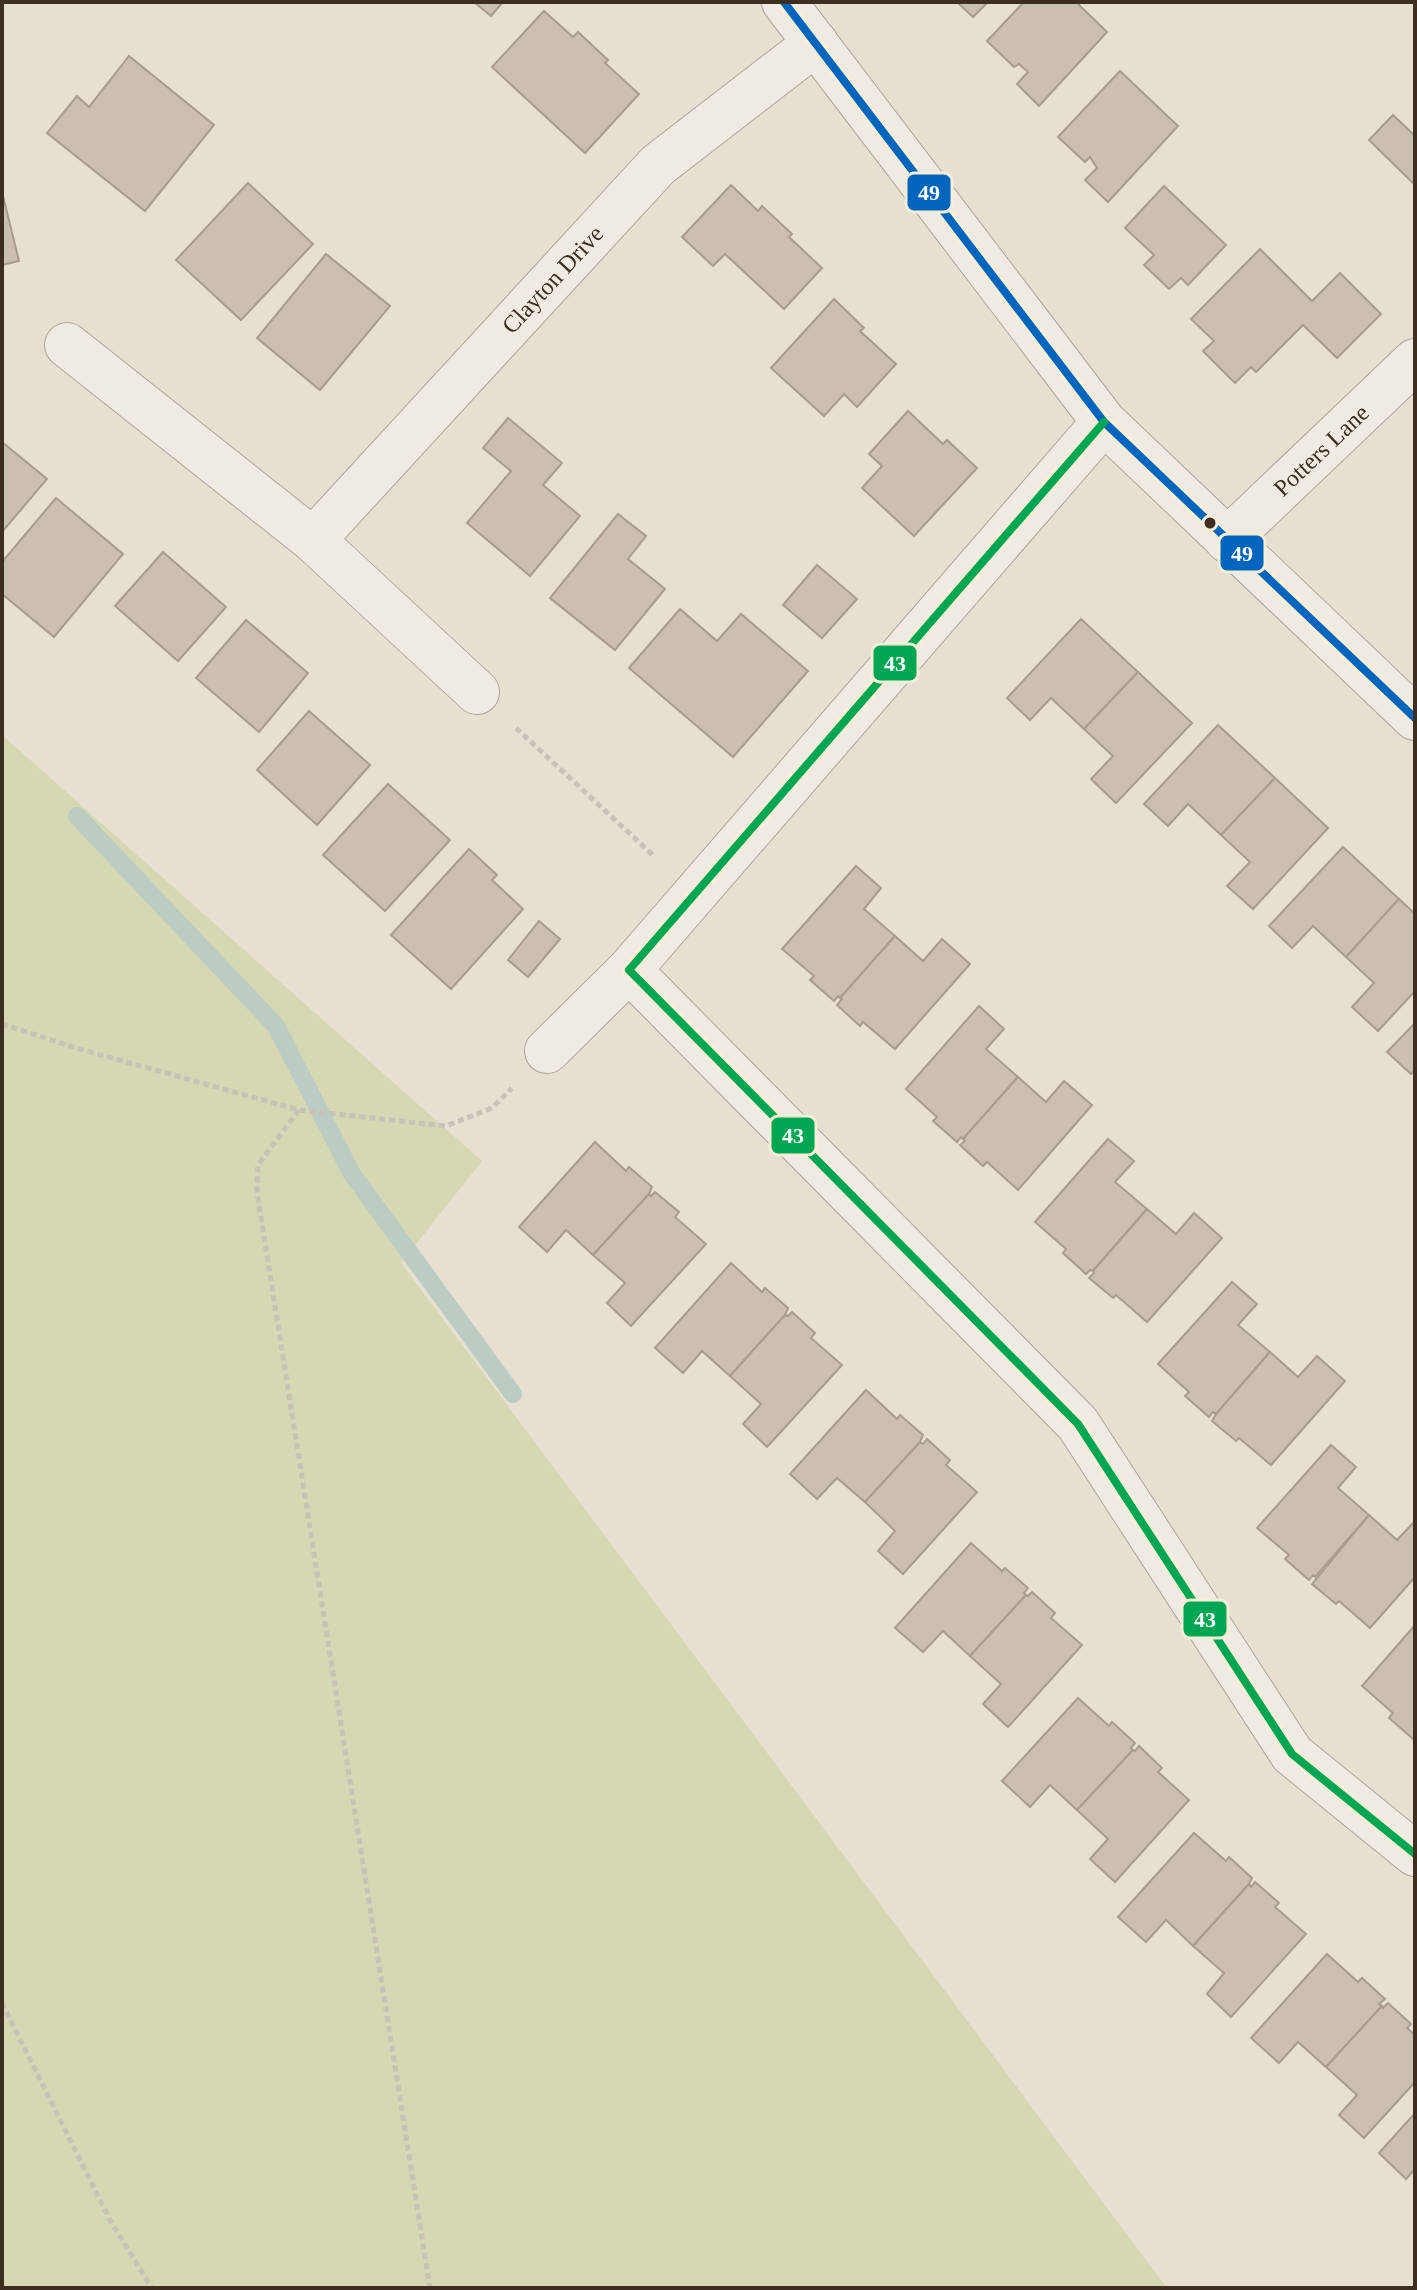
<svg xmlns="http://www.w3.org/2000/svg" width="1417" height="2290" font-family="Georgia,serif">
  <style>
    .green { fill: #d6d7b3 }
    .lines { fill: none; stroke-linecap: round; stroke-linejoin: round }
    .stream { stroke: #bcccc2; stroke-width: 18 }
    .building { fill: #cbbfb2; stroke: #a89c90; stroke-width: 2 }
    .minor-casing { stroke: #ada599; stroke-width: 46 }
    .path { stroke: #c8c2b9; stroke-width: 5; stroke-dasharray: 6 4; stroke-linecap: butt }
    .minor { stroke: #efebe3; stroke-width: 44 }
    .bus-1-casing { stroke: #f7eed8; stroke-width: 14 }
    .bus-2-casing { stroke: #f7eed8; stroke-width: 14 }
    .bus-1 { stroke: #0065bd; stroke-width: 8 }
    .bus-2 { stroke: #00a651; stroke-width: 8 }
    .bus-dot { fill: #3d2e20; stroke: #f7eed8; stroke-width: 3 }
    .labels { text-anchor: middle; stroke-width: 7; stroke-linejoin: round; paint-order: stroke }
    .street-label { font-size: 24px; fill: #3d2e20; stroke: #f7eed8 }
    .line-badge { stroke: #f7eed8; stroke-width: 3 }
    .badge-label { font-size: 22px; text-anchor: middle; font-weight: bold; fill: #fff }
  </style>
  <rect width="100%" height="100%" fill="#e7e0d1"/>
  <path class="green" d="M2,735L482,1161L401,1263L1167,2288H2Z"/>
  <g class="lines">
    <path class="stream" d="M77,816L276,1026L352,1174L513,1394"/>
  </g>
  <g class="building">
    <path d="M474,2H503L491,16Z"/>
    <path d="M957,2H988L973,17Z"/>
    <path d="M1024,2H1076L1107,32L1039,106L1017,84L1028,72L1019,64L1014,67L987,41Z"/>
    <path d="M544,11L573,37L578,32L608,60L605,63L639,94L585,153L492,67Z"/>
    <path d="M129,56L214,125L145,211L47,133L77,96L89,107Z"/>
    <path d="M1120,71L1178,126L1108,202L1085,180L1097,168L1090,157L1085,162L1058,137Z"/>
    <path d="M1393,115L1415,136V185L1369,140Z"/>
    <path d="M248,183L313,244L241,320L176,260Z"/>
    <path d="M731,185L758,211L762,206L792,234L789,237L822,268L784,309L725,254L713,266L682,237Z"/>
    <path d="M1164,186L1226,245L1188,285L1181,278L1169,289L1144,265L1154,255L1125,228Z"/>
    <path d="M2,192L19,261L2,265Z"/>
    <path d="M1260,249L1312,301L1340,273L1381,314L1337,358L1303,325L1256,372L1251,367L1235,383L1203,351L1214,341L1191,319Z"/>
    <path d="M326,254L390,306L320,390L257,338Z"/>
    <path d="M834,299L864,328L860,331L896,364L857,407L844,394L824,416L771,368Z"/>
    <path d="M908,411L943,444L947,440L977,468L914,536L862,488L882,466L869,454Z"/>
    <path d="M508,418L562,463L543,485L580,516L530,576L467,523L511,471L483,448Z"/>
    <path d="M2,442L47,479L2,532Z"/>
    <path d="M56,498L123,554L54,637L2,594V562Z"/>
    <path d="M618,514L646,536L628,559L665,589L615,650L550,598Z"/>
    <path d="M163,552L226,607L178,661L115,606Z"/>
    <path d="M817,565L857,599L822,638L783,605Z"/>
    <path d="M680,609L717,641L741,614L808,671L733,757L629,668Z"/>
    <path d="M1081,619L1138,672L1084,729L1051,698L1030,720L1007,698Z"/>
    <path d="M246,620L308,673L259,732L196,678Z"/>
    <path d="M1138,672L1192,723L1116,803L1091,779L1113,756L1084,729Z"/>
    <path d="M309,711L370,765L317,825L257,770Z"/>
    <path d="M1218,725L1275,778L1221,835L1188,804L1168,826L1144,804Z"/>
    <path d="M1275,778L1328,828L1253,909L1227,886L1250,862L1221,835Z"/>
    <path d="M388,784L450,840L385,911L323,855Z"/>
    <path d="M1343,847L1399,899L1346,957L1313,926L1292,948L1269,926Z"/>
    <path d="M469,849L497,875L492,880L523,909L451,989L391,935Z"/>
    <path d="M856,866L881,888L864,909L895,936L840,998L838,996L834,1001L810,980L814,976L782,949Z"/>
    <path d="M1399,899L1415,914V991L1378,1031L1352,1007L1374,983L1346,957Z"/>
    <path d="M539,921L560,939L528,977L508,960Z"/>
    <path d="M895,936L923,961L942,939L970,964L895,1049L863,1022L860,1026L837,1005L842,999L840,998Z"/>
    <path d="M979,1006L1004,1029L986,1049L1018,1077L963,1139L961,1137L957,1142L933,1121L937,1117L906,1089Z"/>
    <path d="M1415,1023V1070L1411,1074L1387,1052Z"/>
    <path d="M1018,1077L1046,1102L1064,1081L1092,1105L1018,1190L987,1162L983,1166L960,1145L965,1141L963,1139Z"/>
    <path d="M1108,1139L1134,1161L1115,1182L1147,1209L1093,1271L1090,1270L1086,1274L1063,1253L1066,1249L1035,1222Z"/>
    <path d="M595,1142L626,1171L629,1167L652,1187L649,1194L593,1255L566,1230L547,1252L519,1227Z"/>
    <path d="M655,1192L679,1212L675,1217L706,1244L631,1326L607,1303L625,1283L593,1255L649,1194L651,1196Z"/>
    <path d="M1147,1209L1176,1234L1194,1213L1222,1238L1147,1322L1116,1295L1113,1298L1089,1278L1094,1273L1093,1271Z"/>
    <path d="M731,1263L762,1292L765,1288L788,1308L785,1315L730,1376L702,1351L683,1373L655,1348Z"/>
    <path d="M1232,1282L1257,1304L1238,1325L1270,1352L1216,1414L1213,1412L1209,1417L1185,1396L1189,1392L1158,1364Z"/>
    <path d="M792,1312L815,1333L811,1338L842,1365L767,1447L743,1424L761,1404L730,1376L785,1315L788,1316Z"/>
    <path d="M1270,1352L1298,1377L1317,1356L1345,1381L1271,1465L1239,1438L1236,1441L1212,1421L1216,1414Z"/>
    <path d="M866,1390L897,1419L900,1415L923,1435L920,1442L865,1502L837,1478L817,1499L790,1474Z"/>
    <path d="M927,1439L950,1460L946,1465L977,1492L903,1574L878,1551L895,1531L865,1502L920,1442L923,1444Z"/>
    <path d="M1331,1445L1356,1467L1338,1488L1369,1515L1315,1577L1313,1575L1309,1580L1285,1559L1289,1555L1257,1528Z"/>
    <path d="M1369,1515L1397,1540L1415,1521V1577L1370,1628L1339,1601L1336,1604L1312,1584Z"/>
    <path d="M971,1543L1002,1571L1005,1568L1028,1588L1024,1593L1026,1595L970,1656L943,1631L923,1652L895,1628Z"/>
    <path d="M1032,1592L1055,1613L1051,1618L1082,1645L1008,1727L983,1704L1001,1684L970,1656L1026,1595L1028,1596Z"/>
    <path d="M1415,1625V1736L1413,1739L1389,1718L1393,1713L1362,1686Z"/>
    <path d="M1078,1698L1109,1726L1112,1722L1135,1743L1131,1748L1133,1750L1077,1810L1050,1785L1030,1807L1002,1781Z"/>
    <path d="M1139,1746L1162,1768L1158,1772L1189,1800L1115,1882L1090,1859L1108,1839L1077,1810L1133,1750L1135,1751Z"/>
    <path d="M1194,1833L1226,1861L1229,1857L1252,1878L1249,1884L1193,1946L1166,1920L1146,1942L1118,1917Z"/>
    <path d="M1255,1882L1279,1903L1275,1907L1306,1934L1231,2017L1207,1994L1224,1973L1193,1946L1249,1884L1251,1887Z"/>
    <path d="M1327,1954L1358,1982L1362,1978L1385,1999L1379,2004L1382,2006L1326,2067L1298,2042L1279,2063L1251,2038Z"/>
    <path d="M1388,2003L1411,2024L1407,2028L1415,2035V2082L1364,2138L1339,2115L1357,2095L1326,2067L1382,2006L1383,2008Z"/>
    <path d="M1415,2113V2169L1406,2179L1379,2153Z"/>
  </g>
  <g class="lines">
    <defs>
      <g id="minor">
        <path d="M784,2L1104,422L1415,718"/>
        <path d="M67,345L313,540L477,692"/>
        <path d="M1104,422L629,970L1078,1424L1292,1754L1415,1854"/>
        <path id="s1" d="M313,540L658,165L816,43"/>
        <path id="s2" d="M1227,540L1415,361"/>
        <path d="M547,1051L629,970"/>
      </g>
    </defs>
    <use href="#minor" class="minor-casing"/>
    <g class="path">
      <path d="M516,728L655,857"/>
      <path d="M2,1024L76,1048L299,1110L446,1126L492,1108L512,1088"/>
      <path d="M299,1110L258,1165L257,1192L430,2288"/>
      <path d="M2,2003L111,2222L152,2288"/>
    </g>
    <use href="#minor" class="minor"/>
    <defs>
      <path id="bus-1" d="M784,2L1104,422L1415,718"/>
      <path id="bus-2" d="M1104,422L629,970L1078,1424L1292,1754L1415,1854"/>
    </defs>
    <use href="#bus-1" class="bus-1-casing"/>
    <use href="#bus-2" class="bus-2-casing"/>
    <use href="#bus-1" class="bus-1"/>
    <use href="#bus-2" class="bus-2"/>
  </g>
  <circle class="bus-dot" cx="1210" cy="523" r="7"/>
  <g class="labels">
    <g class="street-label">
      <text dy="8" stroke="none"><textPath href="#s1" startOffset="354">Clayton Drive</textPath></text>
      <text dy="8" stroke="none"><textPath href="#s2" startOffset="130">Potters Lane</textPath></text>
    </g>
  </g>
  <g class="line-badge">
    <rect x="906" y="173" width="46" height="39" rx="8" fill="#0065bd"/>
    <rect x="1219" y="534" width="46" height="38" rx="8" fill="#0065bd"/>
    <rect x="872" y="644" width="46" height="38" rx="8" fill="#00a651"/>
    <rect x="770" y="1116" width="46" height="39" rx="8" fill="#00a651"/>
    <rect x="1182" y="1600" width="46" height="38" rx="8" fill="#00a651"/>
  </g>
  <g class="badge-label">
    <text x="929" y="200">49</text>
    <text x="1242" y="561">49</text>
    <text x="895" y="671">43</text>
    <text x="793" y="1143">43</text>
    <text x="1205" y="1627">43</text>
  </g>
  <rect width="1417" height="2290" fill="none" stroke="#3d2e20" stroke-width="8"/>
</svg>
